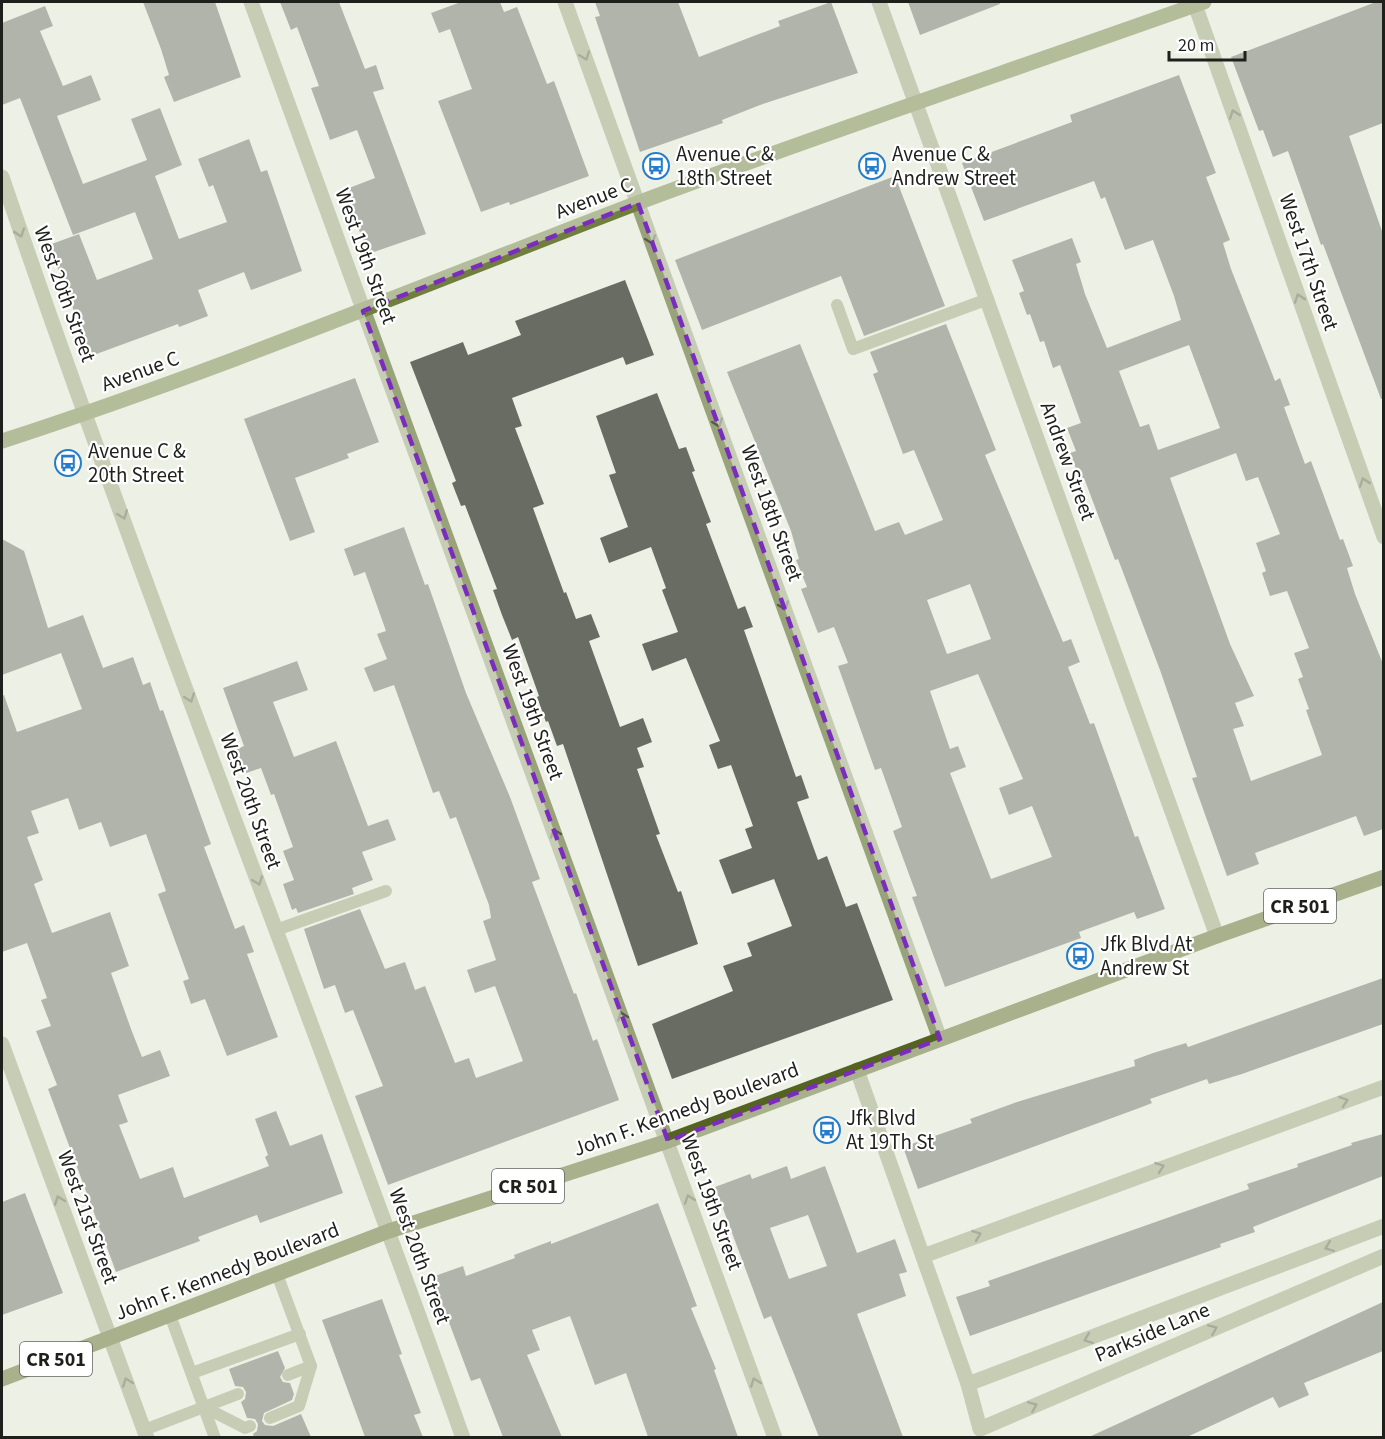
<svg xmlns="http://www.w3.org/2000/svg" width="1385" height="1439" font-family="'Source Sans 3',sans-serif">
  <style>
    .building { fill: #696c62; fill-rule: evenodd }
    .lines { fill: none; stroke-linecap: round; stroke-linejoin: round }
    .lane { stroke: #99a379; stroke-width: 12 }
    .street { stroke: #99a379; stroke-width: 15 }
    .secondary { stroke: #707f3e; stroke-width: 15 }
    .primary { stroke: #556321; stroke-width: 15 }
    .oneway { stroke: #565b46 }
    .marked { fill: none; stroke: #7b2cbf; stroke-width: 4.5; stroke-dasharray: 12 8; stroke-linejoin: round }
    .labels { text-anchor: middle; stroke-width: 4.5; stroke-linejoin: round; paint-order: stroke }
    .shield { fill: #fff; stroke: #626360; stroke-width: 1.5 }
    .shield-label { font-size: 20px; font-weight: bold; fill: #1f201c }
    .poi-label { font-size: 21px; fill: #1f201c; stroke: #fff; text-anchor: start }
    .street-label { font-size: 21px; fill: #1f201c; stroke: #fff }
  </style>
  <rect width="100%" height="100%" fill="#edf0e5"/>
  <g class="building">
    <path d="M143,2H215L241,77L174,102L164,77L169,75L161,49Z"/>
    <path d="M280,2H339L365,69L376,65L384,89L373,92L426,234L368,254L344,190L375,178L357,130L330,140L311,88L319,86L297,27L291,30Z"/>
    <path d="M461,2H500L504,12L517,7L547,84L554,81L589,176L510,205L509,202L481,212L438,101L472,89L450,29L439,33L431,13Z"/>
    <path d="M595,2H678L699,57L780,26L778,21L831,2L858,73L760,105L722,120L723,123L640,152L595,17L600,16Z"/>
    <path d="M908,2H999L1000,4L920,35Z"/>
    <path d="M1376,2H1383V123L1349,136L1383,234V399H1381L1323,244L1321,245L1288,151L1273,157L1263,130L1259,131L1231,57Z"/>
    <path d="M45,6L53,26L40,31L63,86L91,75L101,100L57,116L83,184L147,160L131,119L160,108L182,165L155,176L179,239L227,222L213,185L209,187L198,159L249,139L261,172L267,170L302,271L251,290L244,272L198,290L208,316L179,327L178,324L91,356L49,245L79,234L97,280L153,259L135,212L73,235L20,98L2,105V23Z"/>
    <path d="M1179,75L1216,173L1206,177L1230,240L1223,243L1231,269L1275,381L1280,378L1290,405L1284,407L1305,464L1311,461L1340,540L1343,539L1353,566L1347,568L1355,594L1383,664V829L1364,836L1356,816L1255,853L1259,864L1227,876L1192,778L1197,777L1160,670L1118,559L1115,560L1084,478L1080,479L1070,453L1076,451L1067,428L1081,423L1060,365L1053,368L1044,341L1040,342L1030,314L1027,315L1019,293L1024,291L1012,260L1072,238L1081,262L1076,264L1085,294L1107,348L1181,320L1174,296L1153,240L1125,250L1105,197L1101,199L1094,181L984,221L962,163L1072,122L1070,115ZM1189,345L1220,428L1158,450L1149,424L1140,427L1119,371ZM1236,453L1246,481L1258,477L1280,534L1256,543L1266,571L1262,573L1270,596L1287,591L1309,648L1294,653L1303,677L1298,679L1309,709L1306,710L1322,755L1251,781L1233,729L1244,726L1235,703L1254,696L1230,644L1170,478Z"/>
    <path d="M895,176L945,306L864,336L841,276L702,330L675,260Z"/>
    <path d="M625,280L654,355L626,365L623,357L512,398L522,426L515,428L544,504L533,508L564,593L566,592L576,619L591,614L600,637L589,641L620,727L643,718L652,742L637,748L644,767L637,769L660,834L656,835L678,892L681,891L698,944L638,966L563,744L557,746L548,721L546,722L537,697L539,696L518,637L512,640L502,615L493,590L497,589L465,505L461,506L452,483L456,481L410,362L463,342L468,355L521,335L515,321Z"/>
    <path d="M946,324L996,450L985,455L1063,642L1071,639L1080,662L1068,667L1090,724L1094,723L1135,837L1138,836L1165,909L1137,919L1134,912L1079,932L1081,938L945,987L912,897L917,896L893,831L902,827L881,768L875,770L838,666L848,663L834,627L818,633L801,589L807,587L796,560L799,559L791,531L727,372L800,344L875,531L899,522L905,535L943,520L914,450L903,454L873,374L878,372L870,352ZM970,584L991,639L947,654L927,600ZM978,674L1023,779L999,788L1009,815L1032,806L1052,857L991,879L950,773L966,767L958,746L950,749L930,691Z"/>
    <path d="M355,378L379,442L347,454L349,458L295,478L315,532L290,541L244,419Z"/>
    <path d="M657,393L679,449L686,447L695,471L692,472L711,522L706,524L738,609L745,606L753,627L744,630L796,777L801,775L809,798L797,802L818,860L827,856L846,907L857,903L893,1000L672,1079L652,1024L733,991L723,966L752,956L747,943L792,926L774,879L732,894L719,860L752,848L745,829L753,826L731,765L718,769L709,745L720,741L686,658L652,671L642,644L678,632L662,590L666,588L651,547L609,563L600,538L628,527L609,475L616,473L596,416Z"/>
    <path d="M404,527L425,585L428,584L466,693L510,797L540,879L532,882L574,994L576,993L593,1041L597,1039L619,1100L388,1185L355,1096L383,1086L353,1010L345,1013L335,985L324,989L304,929L360,909L385,969L405,962L415,990L425,986L455,1063L469,1058L476,1078L523,1061L495,986L475,993L467,970L496,960L483,921L491,918L489,905L456,817L450,819L439,791L433,793L394,685L374,692L364,668L387,659L377,634L386,631L365,572L354,576L344,549Z"/>
    <path d="M2,539L24,551L48,628L83,615L103,668L133,657L143,685L150,682L160,711L163,710L211,844L204,847L235,929L244,925L254,952L247,954L278,1037L227,1056L205,999L191,1004L183,981L189,979L158,894L166,891L146,834L110,847L101,822L79,830L68,798L31,811L39,833L27,837L43,880L34,884L52,933L110,912L129,966L111,973L131,1029L142,1057L160,1050L170,1076L118,1095L128,1122L119,1125L140,1179L173,1167L184,1198L269,1166L265,1157L268,1155L255,1119L276,1111L290,1146L322,1134L343,1193L260,1223L257,1215L198,1237L200,1241L116,1272L48,1089L57,1085L36,1031L51,1026L41,1000L47,998L27,943L2,952V696L4,695L17,732L82,709L61,653L2,675Z"/>
    <path d="M297,661L308,690L273,702L294,757L336,741L368,826L388,819L396,840L362,852L373,880L352,888L354,894L298,913L296,908L292,910L283,884L294,880L283,851L293,847L274,794L271,795L261,768L243,774L234,750L244,746L223,688Z"/>
    <path d="M1383,978V1024L1242,1074L1209,1084L1207,1079L1150,1099L1152,1103L1142,1107L918,1189L903,1147L972,1123L970,1119L1017,1102L1135,1066L1134,1060L1153,1053L1186,1043L1188,1047Z"/>
    <path d="M1383,1134V1176L1253,1227L1255,1232L1220,1244L1221,1247L970,1336L956,1297L990,1286L988,1281L1249,1189L1247,1184L1298,1167L1297,1164L1352,1145L1351,1143Z"/>
    <path d="M787,1166L791,1179L825,1166L857,1253L895,1239L907,1272L899,1274L906,1296L857,1314L903,1437H819L771,1316L764,1319L715,1187L750,1174L752,1179ZM808,1215L827,1266L789,1279L770,1228Z"/>
    <path d="M25,1193L63,1293L2,1315V1202Z"/>
    <path d="M658,1203L697,1306L691,1308L716,1369L714,1370L738,1437H648L626,1373L595,1385L570,1316L532,1330L540,1350L527,1355L562,1437H503L480,1378L471,1381L432,1277L463,1266L466,1276L515,1258L514,1255L551,1241V1244Z"/>
    <path d="M382,1299L402,1354L399,1355L421,1413L414,1415L423,1437H365L322,1320Z"/>
    <path d="M1383,1302V1351L1304,1383L1309,1395L1279,1408L1273,1397L1187,1437H1089Z"/>
    <path d="M278,1351L285,1368L280,1377L283,1382L290,1383L294,1394L292,1400L264,1413L262,1421L265,1425L273,1426L301,1414L311,1437H254L253,1434L257,1431L258,1424L255,1419L247,1418L241,1402L245,1399L246,1392L243,1387L235,1386L229,1369Z"/>
  </g>
  <g class="lines">
    <g class="lane">
      <path d="M837,305L853,349L988,299"/>
      <path d="M276,930L386,891"/>
      <path d="M277,1274L311,1366L288,1375"/>
      <path d="M170,1315L215,1438"/>
      <path d="M192,1373L300,1334"/>
      <path d="M204,1407L245,1428L250,1426"/>
      <path d="M270,1418L299,1406L311,1366"/>
      <path d="M144,1430L238,1394"/>
    </g>
    <g class="street">
      <path d="M251,2L775,1438"/>
      <path d="M565,2L940,1039"/>
      <path d="M879,2L1217,936"/>
      <path d="M1194,2L1384,537"/>
      <path d="M2,177C146,601 313,1016 463,1438"/>
      <path d="M2,1044L147,1438"/>
      <path d="M857,1070L968,1384L980,1429L1384,1256"/>
      <path d="M923,1256L1384,1087"/>
      <path d="M968,1384L1384,1226"/>
    </g>
    <path class="secondary" d="M2,441C218,371 428,283 640,202C827,132 1016,69 1204,2"/>
    <path class="primary" d="M2,1379L389,1231L668,1141L1217,936L1384,877"/>
  </g>
  <defs><path id="oneway-chevron" d="M-2-3.5L2.5 0L-2 3.5" fill="none" stroke-width="1.6" stroke-linecap="round" stroke-linejoin="round" transform="scale(1.5)"/></defs>
  <g class="oneway">
    <use href="#oneway-chevron" transform="translate(585 56) rotate(70)"/>
    <use href="#oneway-chevron" transform="translate(1234 114) rotate(-109)"/>
    <use href="#oneway-chevron" transform="translate(20 233) rotate(71)"/>
    <use href="#oneway-chevron" transform="translate(651 240) rotate(70)"/>
    <use href="#oneway-chevron" transform="translate(1299 298) rotate(-109)"/>
    <use href="#oneway-chevron" transform="translate(718 423) rotate(70)"/>
    <use href="#oneway-chevron" transform="translate(1364 482) rotate(-109)"/>
    <use href="#oneway-chevron" transform="translate(123 515) rotate(69)"/>
    <use href="#oneway-chevron" transform="translate(784 606) rotate(70)"/>
    <use href="#oneway-chevron" transform="translate(190 698) rotate(70)"/>
    <use href="#oneway-chevron" transform="translate(555 833) rotate(-110)"/>
    <use href="#oneway-chevron" transform="translate(258 881) rotate(70)"/>
    <use href="#oneway-chevron" transform="translate(622 1016) rotate(-110)"/>
    <use href="#oneway-chevron" transform="translate(1344 1101) rotate(-19)"/>
    <use href="#oneway-chevron" transform="translate(1160 1167) rotate(-20)"/>
    <use href="#oneway-chevron" transform="translate(689 1199) rotate(-110)"/>
    <use href="#oneway-chevron" transform="translate(59 1200) rotate(-110)"/>
    <use href="#oneway-chevron" transform="translate(977 1235) rotate(-20)"/>
    <use href="#oneway-chevron" transform="translate(1329 1247) rotate(159)"/>
    <use href="#oneway-chevron" transform="translate(1213 1329) rotate(-23)"/>
    <use href="#oneway-chevron" transform="translate(1088 1339) rotate(159)"/>
    <use href="#oneway-chevron" transform="translate(127 1382) rotate(-110)"/>
    <use href="#oneway-chevron" transform="translate(755 1382) rotate(-110)"/>
    <use href="#oneway-chevron" transform="translate(1033 1406) rotate(-23)"/>
  </g>
  <path d="M0 0H1385V1439H0ZM638,203L940,1039L668,1141L363,311Z" fill="#edf0e5" fill-opacity=".55" fill-rule="evenodd"/>
  <path class="marked" d="M638,203L940,1039L668,1141L363,311Z"/>
  <defs>
    <symbol id="bus-ring" viewBox="-11 -11 22 22"><circle r="9.5" fill="#fff" stroke="#257cca" stroke-width="1.5"/><path d="M-5-6H5V4H4V6H2V4H-2V6H-4V4H-5ZM-3.5-4V0h7V-4ZM-3.5 1.2v1.5H-2V1.2ZM2 1.2v1.5H3.5V1.2Z" fill="#257cca"/></symbol>
  </defs>
  <g fill-rule="evenodd">
    <use href="#bus-ring" x="641" y="151" width="30" height="30"/>
    <use href="#bus-ring" x="857" y="151" width="30" height="30"/>
    <use href="#bus-ring" x="53" y="448" width="30" height="30"/>
    <use href="#bus-ring" x="1065" y="941" width="30" height="30"/>
    <use href="#bus-ring" x="812" y="1115" width="30" height="30"/>
  </g>
  <g class="labels">
    <g class="shield">
      <rect x="1264" y="889" width="72" height="34" rx="4.5"/>
      <rect x="492" y="1169" width="72" height="34" rx="4.5"/>
      <rect x="20" y="1342" width="72" height="34" rx="4.5"/>
    </g>
    <g class="shield-label">
      <text x="1300" y="913">CR 501</text>
      <text x="528" y="1193">CR 501</text>
      <text x="56" y="1366">CR 501</text>
    </g>
    <g class="poi-label">
      <text x="676" y="161">Avenue C &amp;<tspan x="676" dy="24">18th Street</tspan></text>
      <text x="892" y="161">Avenue C &amp;<tspan x="892" dy="24">Andrew Street</tspan></text>
      <text x="88" y="458">Avenue C &amp;<tspan x="88" dy="24">20th Street</tspan></text>
      <text x="1100" y="951">Jfk Blvd At<tspan x="1100" dy="24">Andrew St</tspan></text>
      <text x="846" y="1125">Jfk Blvd<tspan x="846" dy="24">At 19Th St</tspan></text>
    </g>
    <g class="street-label">
      <text transform="translate(594 198) rotate(-21)" y="7">Avenue C</text>
      <text transform="translate(366 256) rotate(70)" y="7">West 19th Street</text>
      <text transform="translate(1309 262) rotate(71)" y="7">West 17th Street</text>
      <text transform="translate(65 294) rotate(70)" y="7">West 20th Street</text>
      <text transform="translate(140 371) rotate(-20)" y="7">Avenue C</text>
      <text transform="translate(1068 461) rotate(70)" y="7">Andrew Street</text>
      <text transform="translate(772 513) rotate(70)" y="7">West 18th Street</text>
      <text transform="translate(533 712) rotate(70)" y="7">West 19th Street</text>
      <text transform="translate(251 801) rotate(70)" y="7">West 20th Street</text>
      <text transform="translate(686 1109) rotate(-20)" y="7">John F. Kennedy Boulevard</text>
      <text transform="translate(712 1202) rotate(70)" y="7">West 19th Street</text>
      <text transform="translate(88 1217) rotate(70)" y="7">West 21st Street</text>
      <text transform="translate(420 1256) rotate(70)" y="7">West 20th Street</text>
      <text transform="translate(227 1271) rotate(-21)" y="7">John F. Kennedy Boulevard</text>
      <text transform="translate(1152 1332) rotate(-23)" y="7">Parkside Lane</text>
    </g>
  </g>
  <rect width="1385" height="1439" fill="none" stroke="#1f201c" stroke-width="6"/>
  <path d="M1169 51v9h76v-9" fill="none" stroke="#1f201c" stroke-width="3"/>
  <text x="1178" y="51" font-size="18" fill="#1f201c" stroke="#ffffff" stroke-width="4.5" paint-order="stroke">20 m</text>
</svg>
